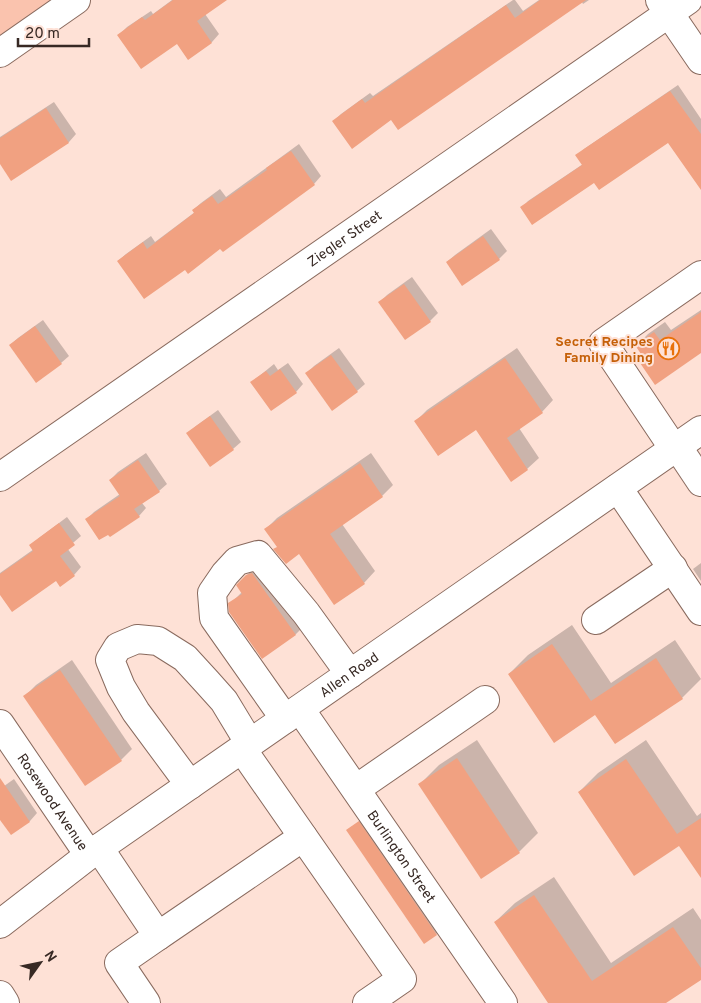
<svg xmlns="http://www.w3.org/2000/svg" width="701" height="1003" font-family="Overpass,sans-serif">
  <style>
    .green { fill: #fac3ae }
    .shadow { fill: #0003 }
    .building { fill: #f1a181 }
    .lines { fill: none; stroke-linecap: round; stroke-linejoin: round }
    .minor-casing { stroke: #896a5e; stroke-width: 30 }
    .major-casing { stroke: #896a5e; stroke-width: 30 }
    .minor { stroke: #fff; stroke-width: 28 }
    .major { stroke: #fff; stroke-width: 28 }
    .labels { text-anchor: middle; stroke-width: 4; stroke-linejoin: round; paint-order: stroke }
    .street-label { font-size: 14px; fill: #372924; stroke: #fee1d6 }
    .food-label { font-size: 14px; font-weight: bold; fill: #c56008; stroke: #fee1d6; text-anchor: end }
  </style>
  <rect width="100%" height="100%" fill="#fee1d6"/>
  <path class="green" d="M0,0H58L0,40Z"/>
  <g class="shadow">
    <path d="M172,0H224L205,14L219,34L212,42L188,59L177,43L119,35L127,27L151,11L153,14Z"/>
    <path d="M513,0H515L523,11L539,0H589L583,4L582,2L392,119L334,121L341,114L370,93L373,96Z"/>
    <path d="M678,85L701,119V184L669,141L594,181L522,208L528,201L583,164L577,156L584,149Z"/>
    <path d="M54,102L76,134L69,142L12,179L0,162V137Z"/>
    <path d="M299,144L321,176L314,184L221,247L185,268L118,261L126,254L151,236L155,242L195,212L193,210L201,203L220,189L226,197Z"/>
    <path d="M491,229L507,251L499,259L447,262L455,255Z"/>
    <path d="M412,277L438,313L430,321L405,338L380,302L387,295Z"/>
    <path d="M701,310V352L637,358L642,353L637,345L648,334L665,322L671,330Z"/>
    <path d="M43,320L69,356L61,363L10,345L18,338Z"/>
    <path d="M339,348L365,384L357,391L307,373L314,366Z"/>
    <path d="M517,348L553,400L542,412L519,428L539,458L527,469L512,480L476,428L416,421L427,410Z"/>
    <path d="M288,363L303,384L296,392L252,382L274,364L278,370Z"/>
    <path d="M218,410L241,442L233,449L188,433L196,426Z"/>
    <path d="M146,453L167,484L159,491L142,503L146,508L139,516L86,520L94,512L120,494L110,480L118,472Z"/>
    <path d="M371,453L393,485L382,496L342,524L375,571L364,583L299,552L278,547L266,529L277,518Z"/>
    <path d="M67,517L81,536L67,548L81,567L74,575L0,593V573L34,549L31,545L39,538Z"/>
    <path d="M701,563V581L693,569Z"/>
    <path d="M258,564L307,623L296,634L262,657L230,604L242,592L246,576Z"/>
    <path d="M572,625L611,683L675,640L701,679L682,698L615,743L595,713L509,674L528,655Z"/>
    <path d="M72,660L132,749L121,760L25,696L36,685Z"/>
    <path d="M477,740L538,833L519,852L420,784L439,765Z"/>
    <path d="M646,740L697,816L701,813V876L679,844L579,792L598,773Z"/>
    <path d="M14,779L37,813L30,821L11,833L0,818V789Z"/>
    <path d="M363,819L440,931L436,934L347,830Z"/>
    <path d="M554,877L611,963L693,908L701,920V978L664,1003H549L495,922L515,903Z"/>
  </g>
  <g class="building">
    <path d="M173,0H227L197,21L212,43L188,60L177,44L141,69L117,35L142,17L145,20Z"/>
    <path d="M540,0H586L398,130L391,120L352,149L332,121L362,99L365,103L506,5L515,18Z"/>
    <path d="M670,91L701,134V190L668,143L599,190L594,183L532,225L520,207L582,165L575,155Z"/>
    <path d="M46,108L69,143L11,181L0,164V138Z"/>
    <path d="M291,151L315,185L223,252L220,249L188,274L185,270L144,299L117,261L143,242L147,249L194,213L192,210L212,196L218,204L267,170L266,168Z"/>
    <path d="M483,236L500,260L462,286L446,262Z"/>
    <path d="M404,284L431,322L405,340L378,302Z"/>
    <path d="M701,312V353L655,385L636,357L641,354L635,345L654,332L660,340Z"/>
    <path d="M35,326L62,364L36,383L9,345Z"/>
    <path d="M331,355L358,392L332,411L305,373Z"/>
    <path d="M505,358L543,413L507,438L528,470L511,482L476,430L438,456L414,421Z"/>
    <path d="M280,369L297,393L271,411L250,382L266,371L270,376Z"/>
    <path d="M210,416L234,450L210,467L186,433Z"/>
    <path d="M138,460L160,492L134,509L140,517L110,537L108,535L99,540L85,519L120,496L109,480Z"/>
    <path d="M360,463L383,497L330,534L365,584L334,605L299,554L286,564L273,549L277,547L264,529Z"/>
    <path d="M59,523L75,545L60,556L75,576L60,587L56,581L12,612L0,595V574L33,551L29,545Z"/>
    <path d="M252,573L296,635L262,659L229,612L228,603L242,594L236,585L246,575Z"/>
    <path d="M552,644L591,701L656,658L683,699L615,744L595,715L554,743L508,674Z"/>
    <path d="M60,670L122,761L85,786L23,696Z"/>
    <path d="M457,758L520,853L481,879L418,784Z"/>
    <path d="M626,759L677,834L701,818V878L679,846L634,876L578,792Z"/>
    <path d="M0,778L30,822L11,835L0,820Z"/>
    <path d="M359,821L437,935L424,944L346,830Z"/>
    <path d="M534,895L592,981L673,927L701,968V980L666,1003H548L494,922Z"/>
  </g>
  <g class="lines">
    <defs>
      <g id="minor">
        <path d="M660,0L701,60"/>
        <path d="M0,53L76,0"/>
        <path d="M677,446L701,482"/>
        <path d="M674,449L603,343L701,275"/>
        <path id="s1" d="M0,477L688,0"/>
        <path d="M618,488L701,611"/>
        <path d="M596,620L673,568"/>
        <path id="s2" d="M300,709L503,1003"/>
        <path d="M285,719L214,618L212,593L225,574L237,561L258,555L306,613L350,674"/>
        <path id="s3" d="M0,724L89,855"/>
        <path d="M242,749L402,979L367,1003"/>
        <path d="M190,785L136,712L121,687L110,660L118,647L137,639L158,641L185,658L207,682L224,701L250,744"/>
        <path d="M356,789L485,700"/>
        <path d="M99,848L158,936L119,963L146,1003"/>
        <path d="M158,936L303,837"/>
        <path d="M0,995L5,1003"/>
      </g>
      <g id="major">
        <path id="s4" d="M0,924L89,855L701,430"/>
      </g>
    </defs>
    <use href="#minor" class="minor-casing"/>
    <use href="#major" class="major-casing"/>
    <use href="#minor" class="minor"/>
    <use href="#major" class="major"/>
  </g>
  <defs>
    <symbol id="restaurant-ring" viewBox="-11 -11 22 22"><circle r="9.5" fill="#fee1d6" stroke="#e8710a" stroke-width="1.5"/><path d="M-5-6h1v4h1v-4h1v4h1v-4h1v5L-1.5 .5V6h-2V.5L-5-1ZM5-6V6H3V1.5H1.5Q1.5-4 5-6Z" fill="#e8710a"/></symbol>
  </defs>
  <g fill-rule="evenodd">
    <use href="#restaurant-ring" x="656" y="336" width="25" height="25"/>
  </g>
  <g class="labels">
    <g class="street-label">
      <text dy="5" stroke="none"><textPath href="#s1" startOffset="419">Ziegler Street</textPath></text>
      <text dy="5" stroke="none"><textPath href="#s4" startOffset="429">Allen Road</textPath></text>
      <text dy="5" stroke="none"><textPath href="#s3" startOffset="94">Rosewood Avenue</textPath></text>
      <text dy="5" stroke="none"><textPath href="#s2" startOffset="179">Burlington Street</textPath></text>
    </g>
    <g class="food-label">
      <text x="653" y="346">Secret Recipes<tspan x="653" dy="16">Family Dining</tspan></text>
    </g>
  </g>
  <g transform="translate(40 963) rotate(57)" stroke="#fee1d6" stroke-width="4" paint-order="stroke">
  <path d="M0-4L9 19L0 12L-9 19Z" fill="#372924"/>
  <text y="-8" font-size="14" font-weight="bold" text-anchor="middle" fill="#372924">N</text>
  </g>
  <path d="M18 38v8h71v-8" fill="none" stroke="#372924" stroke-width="2.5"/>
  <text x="25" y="38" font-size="15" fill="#372924" stroke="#fee1d6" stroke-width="4" paint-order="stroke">20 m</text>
</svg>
